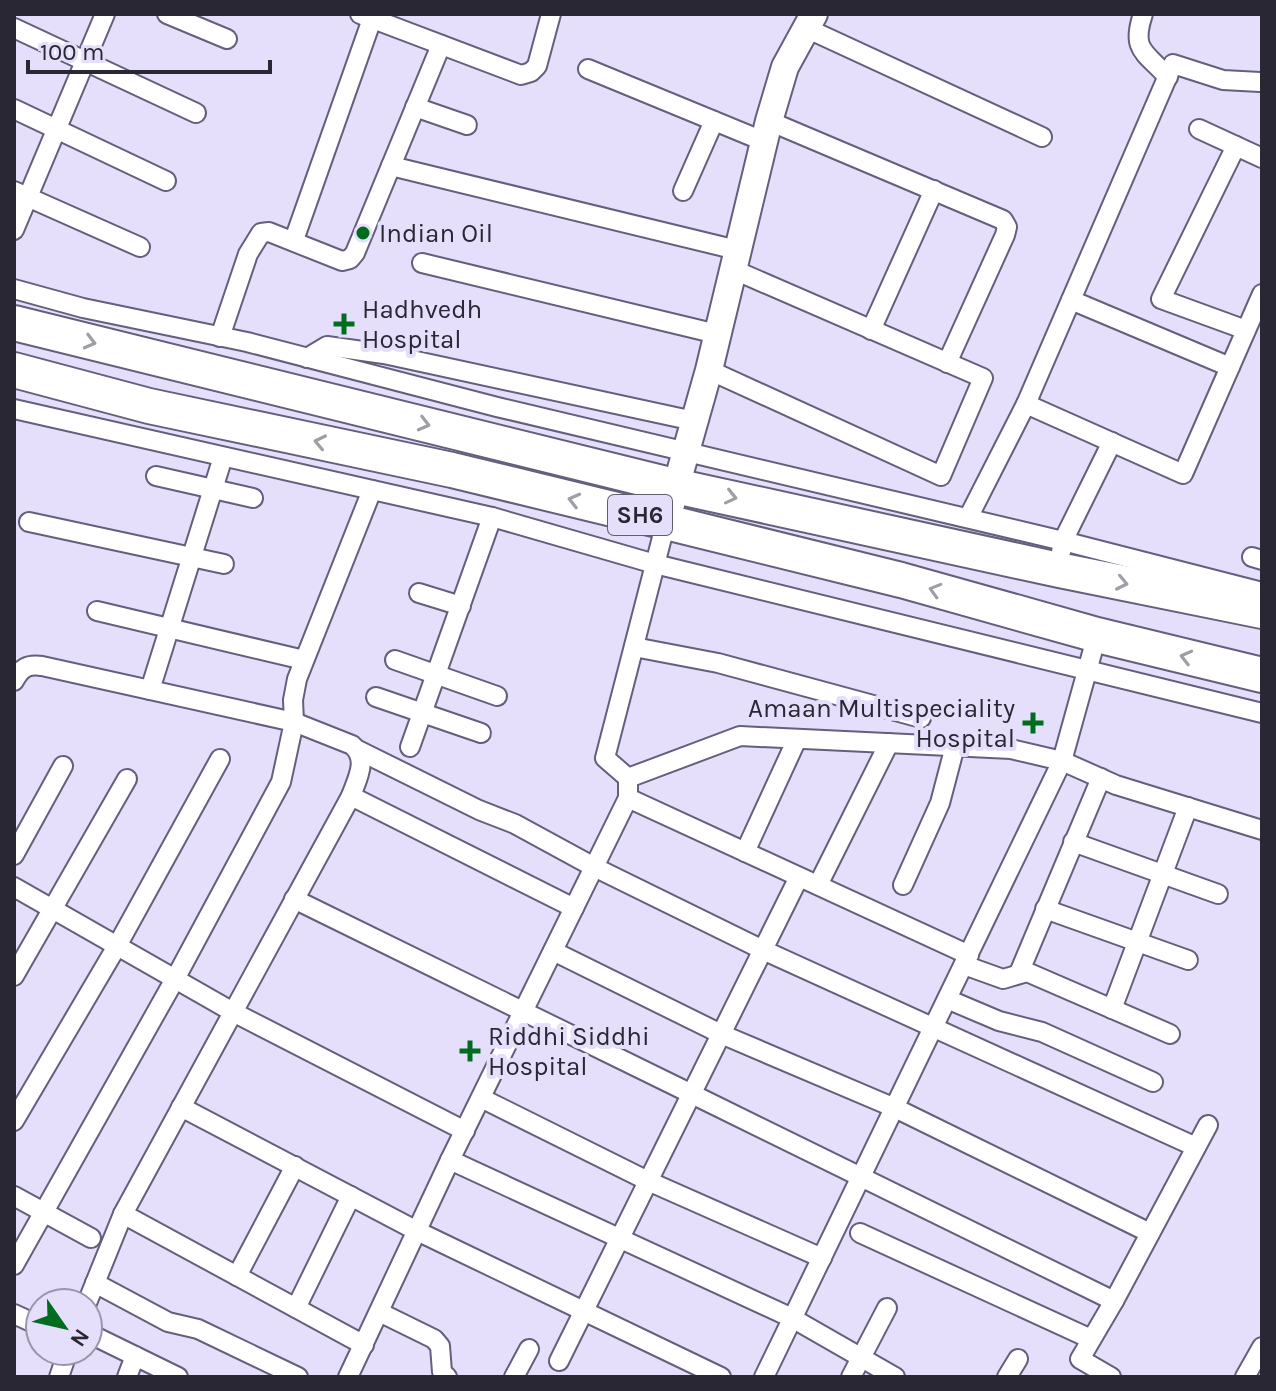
<svg xmlns="http://www.w3.org/2000/svg" width="1276" height="1391" font-family="Karla,sans-serif">
  <style>
    .lines { fill: none; stroke-linecap: round; stroke-linejoin: round }
    .street-casing { stroke: #655e7c; stroke-width: 22 }
    .secondary-casing { stroke: #655e7c; stroke-width: 30 }
    .highway-casing { stroke: #655e7c; stroke-width: 38 }
    .street { stroke: #fff; stroke-width: 18 }
    .secondary { stroke: #fff; stroke-width: 26 }
    .highway { stroke: #fff; stroke-width: 34 }
    .oneway { stroke: #9f9ea4 }
    .poi-dot { fill: #006d1e; stroke: #e5dffb; stroke-width: 3 }
    .labels { text-anchor: middle; stroke-width: 8; stroke-linejoin: round; paint-order: stroke }
    .shield { fill: #e5dffb; stroke: #625e70; stroke-width: 2 }
    .shield-label { font-size: 24px; font-weight: bold; fill: #2a2734 }
    .poi-label { font-size: 26px; fill: #2a2734; stroke: #e5dffb; text-anchor: start }
  </style>
  <rect width="100%" height="100%" fill="#e5dffb"/>
  <g class="lines">
    <defs>
      <g id="street">
        <path d="M167,14L227,39"/>
        <path d="M360,14L521,75L531,72L537,66L551,14"/>
        <path d="M1143,14C1131,50 1144,51 1168,77"/>
        <path d="M14,28L196,113"/>
        <path d="M806,28L1042,137"/>
        <path d="M588,69L763,141"/>
        <path d="M1260,82L1223,80L1173,64L1026,404L1183,474L1262,294"/>
        <path d="M415,107L467,125"/>
        <path d="M14,109L166,181"/>
        <path d="M769,121L1003,220L1007,227L1005,235L947,363"/>
        <path d="M1199,129L1262,158"/>
        <path d="M1236,146L1161,299L1246,330"/>
        <path d="M391,166L737,250"/>
        <path d="M14,191L140,247"/>
        <path d="M683,191L714,121"/>
        <path d="M14,230L105,14"/>
        <path d="M294,240L372,19"/>
        <path d="M422,263L717,334"/>
        <path d="M14,289L83,308L247,342L497,407L1063,541L1262,592"/>
        <path d="M1071,300L1230,367"/>
        <path d="M871,330L934,190"/>
        <path d="M220,337L248,254L261,233L269,232L342,261L350,259L355,253L441,45"/>
        <path d="M307,358L327,346L384,354L694,421"/>
        <path d="M709,370L941,476L983,378L732,269"/>
        <path d="M14,409L492,517L655,564L1262,713"/>
        <path d="M156,476L253,498"/>
        <path d="M968,518L1026,404"/>
        <path d="M29,522L224,564"/>
        <path d="M1061,552L1063,541L1112,442"/>
        <path d="M1252,557L1262,560"/>
        <path d="M419,593L461,606"/>
        <path d="M97,611L304,660"/>
        <path d="M634,647L718,663L921,718"/>
        <path d="M395,660L497,696"/>
        <path d="M14,681C21,668 27,664 42,666L294,722L352,745C369,759 357,779 351,796L123,1214L87,1303"/>
        <path d="M150,690L223,457"/>
        <path d="M376,697L481,733"/>
        <path d="M410,747L492,517"/>
        <path d="M358,750L479,810L515,824L594,867L763,950L1196,1147"/>
        <path d="M628,778L740,736L1011,749L1062,761L1116,785L1262,830"/>
        <path d="M351,796L574,908"/>
        <path d="M628,798L969,955"/>
        <path d="M1073,842L1218,894"/>
        <path d="M745,852L797,739"/>
        <path d="M14,855L63,766"/>
        <path d="M818,885L889,743"/>
        <path d="M903,885L940,803L955,746"/>
        <path d="M14,887L233,1012L465,1131"/>
        <path d="M294,899C566,1035 842,1165 1114,1301"/>
        <path d="M1045,909L1188,960"/>
        <path d="M553,951L721,1034L895,1108L1150,1233"/>
        <path d="M964,965L1003,979L1027,972L1170,1034"/>
        <path d="M1019,973L1101,778"/>
        <path d="M14,976L127,779"/>
        <path d="M947,999L999,1021L1042,1032L1153,1082"/>
        <path d="M1112,1009L1188,807"/>
        <path d="M481,1098L648,1181L822,1258"/>
        <path d="M181,1107L417,1231L721,1377"/>
        <path d="M14,1121L117,946L220,759"/>
        <path d="M450,1160L792,1318L895,1377"/>
        <path d="M14,1196L91,1238"/>
        <path d="M123,1214L364,1345"/>
        <path d="M860,1233L1091,1339"/>
        <path d="M14,1265L175,979L281,782L294,722L293,700L297,679L372,490"/>
        <path d="M237,1276L295,1166"/>
        <path d="M95,1283L168,1322L198,1329L298,1377"/>
        <path d="M296,1308L351,1196"/>
        <path d="M379,1312L434,1339L440,1346L442,1372L447,1377"/>
        <path d="M14,1314L40,1326"/>
        <path d="M88,1333L178,1377"/>
        <path d="M559,1361L799,877"/>
        <path d="M59,1377L68,1351"/>
        <path d="M127,1377L135,1356"/>
        <path d="M348,1377L450,1160L628,798V778L605,758L666,522"/>
        <path d="M514,1377L529,1349"/>
        <path d="M764,1377L1062,761L1097,635"/>
        <path d="M851,1377L887,1308"/>
        <path d="M1007,1377L1018,1359"/>
        <path d="M1111,1377L1080,1359L1114,1301L1208,1125"/>
        <path d="M1245,1377L1262,1347"/>
      </g>
      <path id="secondary" d="M666,522L709,370L769,121L785,67L814,14"/>
      <g id="highway">
        <path d="M14,323L666,484L1059,570L1262,611"/>
        <path d="M14,370L149,406L452,470L666,522L901,580L1097,635L1262,675"/>
      </g>
    </defs>
    <use href="#street" class="street-casing"/>
    <use href="#secondary" class="secondary-casing"/>
    <use href="#highway" class="highway-casing"/>
    <use href="#street" class="street"/>
    <use href="#secondary" class="secondary"/>
    <use href="#highway" class="highway"/>
  </g>
  <defs><path id="oneway-chevron" d="M-2-3.5L2.5 0L-2 3.5" fill="none" stroke-width="1.6" stroke-linecap="round" stroke-linejoin="round" transform="scale(2)"/></defs>
  <g class="oneway">
    <use href="#oneway-chevron" transform="translate(90 342) rotate(14)"/>
    <use href="#oneway-chevron" transform="translate(424 424) rotate(14)"/>
    <use href="#oneway-chevron" transform="translate(320 442) rotate(-168)"/>
    <use href="#oneway-chevron" transform="translate(731 497) rotate(13)"/>
    <use href="#oneway-chevron" transform="translate(574 500) rotate(-166)"/>
    <use href="#oneway-chevron" transform="translate(1122 583) rotate(12)"/>
    <use href="#oneway-chevron" transform="translate(935 590) rotate(-164)"/>
    <use href="#oneway-chevron" transform="translate(1186 657) rotate(-166)"/>
  </g>
  <g class="poi-dot">
    <circle cx="363" cy="233" r="8"/>
    <path d="M340 312h8v8h8v8h-8v8h-8v-8h-8v-8h8z"/>
    <path d="M1029 711h8v8h8v8h-8v8h-8v-8h-8v-8h8z"/>
    <path d="M466 1039h8v8h8v8h-8v8h-8v-8h-8v-8h8z"/>
  </g>
  <g class="labels">
    <rect class="shield" x="608" y="495" width="64" height="40" rx="6"/>
    <g class="shield-label">
      <text x="640" y="523">SH6</text>
    </g>
    <g class="poi-label">
      <text x="379" y="242">Indian Oil</text>
      <text x="362" y="318">Hadhvedh<tspan x="362" dy="30">Hospital</tspan></text>
      <text x="1015" y="717" text-anchor="end">Amaan Multispeciality<tspan x="1015" dy="30">Hospital</tspan></text>
      <text x="488" y="1045">Riddhi Siddhi<tspan x="488" dy="30">Hospital</tspan></text>
    </g>
  </g>
  <rect width="1276" height="1391" fill="none" stroke="#2a2734" stroke-width="32"/>
  <g transform="translate(64 1327) rotate(124)"><circle r="38" fill="#e5dffb" stroke="#9a95ab" stroke-width="2"/>
  <path d="M0-6L14 30L0 20L-14 30Z" fill="#006d1e"/>
  <text y="-12" font-size="22" font-weight="bold" text-anchor="middle" fill="#2a2734">N</text>
  </g>
  <path d="M28 60v12h242v-12" fill="none" stroke="#2a2734" stroke-width="4"/>
  <text x="40" y="60" font-size="24" fill="#2a2734" stroke="#e5dffb" stroke-width="6" paint-order="stroke">100 m</text>
</svg>
